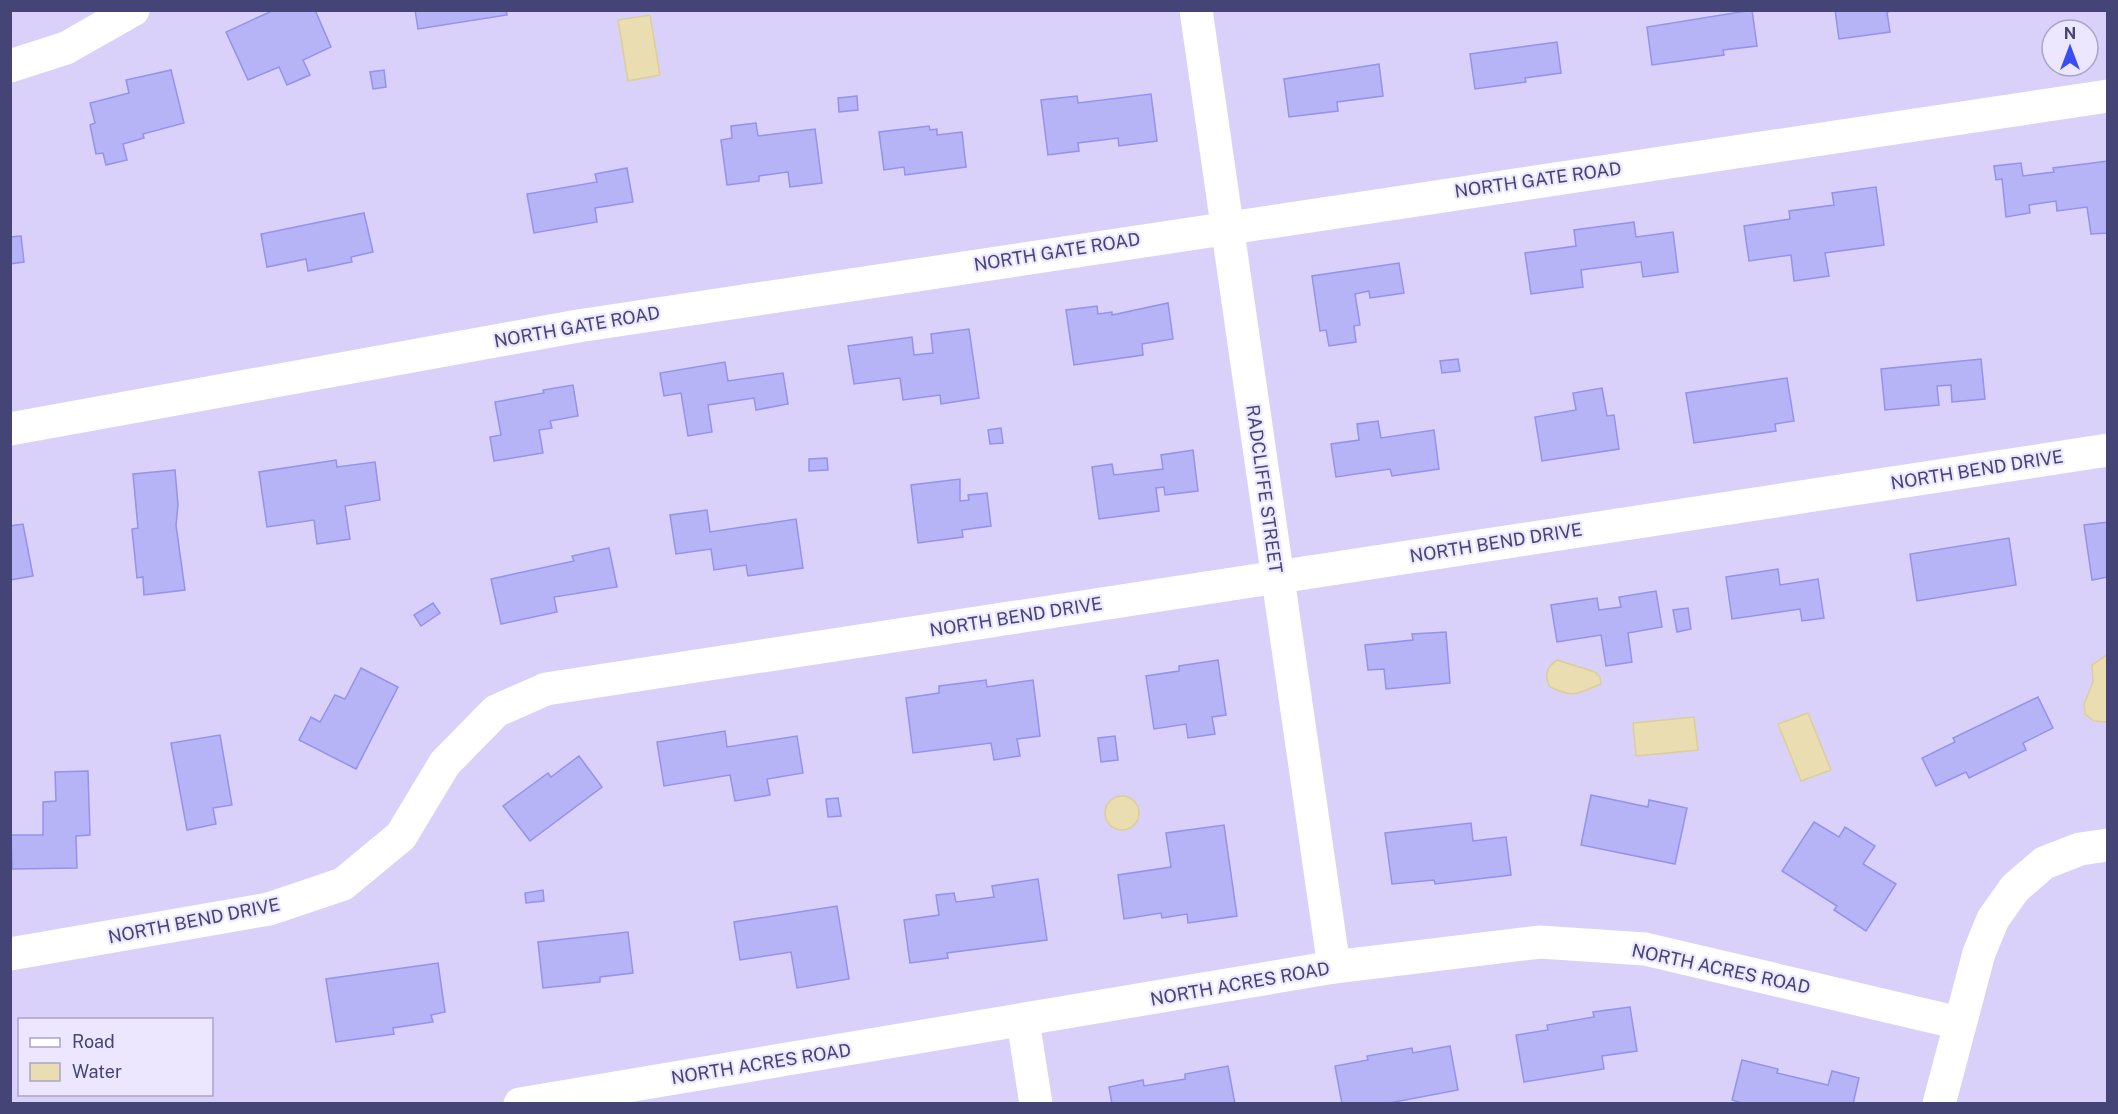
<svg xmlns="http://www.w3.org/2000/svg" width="2118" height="1114" font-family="'Public Sans',sans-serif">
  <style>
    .residential { fill: #dad1fb; fill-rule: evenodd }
    .water { fill: #e9ddb1; stroke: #dbce96; stroke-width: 1.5 }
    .building { fill: #b6b3f6; stroke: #9492ea; stroke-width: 1.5 }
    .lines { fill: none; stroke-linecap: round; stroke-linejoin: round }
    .minor { stroke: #fff; stroke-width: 33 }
    .labels { text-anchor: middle; stroke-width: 4.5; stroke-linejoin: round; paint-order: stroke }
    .street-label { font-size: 18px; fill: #444476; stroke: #ece6ff }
  </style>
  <rect width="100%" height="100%" fill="#e6ddfe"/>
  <path class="residential" d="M11,11H2107V1103H11ZM2052,30H2088V66H2052ZM20,1020H212V1094H20Z"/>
  <g class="water">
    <path d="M650,15L660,75L628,81L618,20Z"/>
    <path d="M2107,655V722L2094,721L2085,714L2084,704L2093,682L2092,665Z"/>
    <path d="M1557,660L1595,672L1600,677L1601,684C1578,693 1575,699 1550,687C1544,676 1546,667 1557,660Z"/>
    <path d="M1808,713L1831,770L1801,781L1778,724Z"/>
    <path d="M1694,717L1698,750L1636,756L1633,723Z"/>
    <circle cx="1122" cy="813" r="17"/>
  </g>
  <g class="building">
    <path d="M274,10H315L331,47L303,60L310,75L287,85L279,67L248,80L226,32Z"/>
    <path d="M415,10H506L507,15L418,29Z"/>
    <path d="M1752,10L1757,46L1723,50L1724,55L1652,65L1647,27Z"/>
    <path d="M1835,10H1897L1887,12L1890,32L1839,39Z"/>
    <path d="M1557,42L1561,73L1525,78L1526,82L1475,89L1470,54Z"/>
    <path d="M1379,64L1383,96L1337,102L1338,111L1289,117L1284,79Z"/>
    <path d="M171,70L184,123L143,134L144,138L123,144L127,160L106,165L103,153L96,154L90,125L95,123L90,103L129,93L126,80Z"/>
    <path d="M384,70L386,87L373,89L370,72Z"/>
    <path d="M1151,94L1157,141L1119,146L1118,138L1078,143L1079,151L1048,155L1041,100L1077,96L1078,103Z"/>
    <path d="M857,96L858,110L839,112L838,98Z"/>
    <path d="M756,123L758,136L815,129L822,183L790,187L788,172L759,176V181L727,185L721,140L732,138L731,126Z"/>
    <path d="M929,126L930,130L937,129V135L962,132L966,167L905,175L904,167L884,170L879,132Z"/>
    <path d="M2108,161V233L2091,234L2087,207L2057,211L2056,201L2029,205L2030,213L2006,217L2002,179L1996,180L1994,166L2021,163L2023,176L2054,172L2053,168Z"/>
    <path d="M627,168L633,202L595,208L597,222L534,233L527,194L597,182L595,174Z"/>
    <path d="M1876,187L1884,245L1825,253L1829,276L1794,281L1791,255L1749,261L1744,226L1790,219L1789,211L1834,205L1832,193Z"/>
    <path d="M364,213L373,252L351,257L352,262L308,271L306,259L267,267L261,234Z"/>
    <path d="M1634,222L1636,237L1673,232L1678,272L1643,277L1641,262L1581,270L1583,287L1531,294L1525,253L1576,246L1574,230Z"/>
    <path d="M21,236L24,262L10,264V237Z"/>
    <path d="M1399,263L1404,293L1370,298L1369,291L1355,294L1360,325L1354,326L1356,342L1329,346L1326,330L1320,331L1312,276Z"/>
    <path d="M1168,303L1173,339L1142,344L1143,355L1074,365L1066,310L1097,306L1098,314L1112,312V315Z"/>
    <path d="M969,329L979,398L941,404L940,395L903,400L900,378L854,384L848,346L912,337L914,355L933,353L931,334Z"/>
    <path d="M1458,359L1460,371L1442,373L1440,361Z"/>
    <path d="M1981,359L1985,399L1952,402L1951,385L1937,386L1939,405L1885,410L1881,369Z"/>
    <path d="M725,362L728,381L783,373L788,404L756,410L754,398L708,405L712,432L688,436L681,393L664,396L660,373Z"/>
    <path d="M1787,378L1794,421L1775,424L1776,431L1694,443L1686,393Z"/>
    <path d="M573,385L578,416L550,421L552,428L539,430L543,453L494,461L490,437L501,435L495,402L544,393L543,390Z"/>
    <path d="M1602,388L1607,416L1614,415L1619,449L1542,461L1535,417L1576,410L1573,393Z"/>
    <path d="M1378,421L1381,438L1434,430L1439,469L1392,476L1390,469L1336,477L1331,444L1359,440L1357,424Z"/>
    <path d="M1001,428L1003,443L990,444L988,430Z"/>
    <path d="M1193,450L1198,491L1165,495L1164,487L1156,488L1159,511L1099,519L1092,467L1112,464L1114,475L1163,469L1161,455Z"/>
    <path d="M827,458L828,470L809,471V459Z"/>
    <path d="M336,460L337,467L375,462L380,500L345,506L350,539L317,544L314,520L267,527L259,472Z"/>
    <path d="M175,470L178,505L176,525L185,590L144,595L143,577L137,578L132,529L138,528L133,474Z"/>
    <path d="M960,479V501L969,500L968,495L987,493L991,526L962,530L963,537L918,543L911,485Z"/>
    <path d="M707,510L710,532L796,519L803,568L748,576L746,565L714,570L711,549L676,554L670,515Z"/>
    <path d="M2108,522V577L2092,580L2084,525Z"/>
    <path d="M23,524L33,576L10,580V526Z"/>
    <path d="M2009,538L2016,585L1917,601L1910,554Z"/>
    <path d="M609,548L617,587L554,597L557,612L501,624L491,579L574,561L572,556Z"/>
    <path d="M1778,569L1780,585L1818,579L1824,618L1802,621L1800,609L1732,619L1726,577Z"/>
    <path d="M1656,591L1662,627L1628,633L1632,662L1606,666L1601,635L1557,642L1551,605L1597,598L1599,610L1621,607L1619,597Z"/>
    <path d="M433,603L440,613L421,626L414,615Z"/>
    <path d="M1688,608L1691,629L1677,632L1673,610Z"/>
    <path d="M1446,632L1450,683L1386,689L1384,669L1368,670L1365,645L1413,640L1412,634Z"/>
    <path d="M1218,660L1226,715L1212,717L1215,734L1188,738L1186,724L1154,729L1146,676L1179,671V666Z"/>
    <path d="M361,668L398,687L356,769L299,740L311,717L320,722L335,695L345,699Z"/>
    <path d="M986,680L987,687L1033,680L1040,736L1017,739L1020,756L994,760L991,743L913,753L906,698L939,693V686Z"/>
    <path d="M2038,697L2053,728L2023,743L2026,750L1969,778L1966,772L1936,786L1922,758L1955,742L1953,738Z"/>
    <path d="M725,731L727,747L797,736L803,773L767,779L770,795L735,801L730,775L664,786L657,742Z"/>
    <path d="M220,735L232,805L213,808L216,824L187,830L171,743Z"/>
    <path d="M1115,736L1118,760L1101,762L1098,738Z"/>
    <path d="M579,756L602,787L530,841L503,806L548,773L551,777Z"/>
    <path d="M88,771L90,835L76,836L77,868L12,869L11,835H43V802L56,801L55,772Z"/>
    <path d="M1591,795L1648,807L1649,800L1687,808L1675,864L1581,845Z"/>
    <path d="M838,798L841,816L828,817L826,799Z"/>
    <path d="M1814,822L1839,837L1845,827L1875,846L1863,864L1896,884L1866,931L1834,910L1837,906L1782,871Z"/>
    <path d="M1471,823L1473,841L1506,837L1511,875L1435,884L1434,880L1392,884L1385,833Z"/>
    <path d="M1224,825L1237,916L1188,923L1187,914L1162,918L1161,913L1124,919L1118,875L1171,867L1166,833Z"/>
    <path d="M1038,879L1047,940L947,953L948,958L910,963L904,920L939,915L936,895L954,893L956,902L994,897L992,886Z"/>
    <path d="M543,890L544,901L526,903L525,893Z"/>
    <path d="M837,906L849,979L797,988L791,952L740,960L734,922Z"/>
    <path d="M628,932L633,973L600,977V982L543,988L538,942Z"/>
    <path d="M438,963L445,1012L431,1015L433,1022L393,1028L394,1034L336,1042L326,979Z"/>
    <path d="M1630,1007L1637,1051L1602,1056L1604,1069L1524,1082L1516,1035L1548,1030L1547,1025L1594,1017L1593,1012Z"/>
    <path d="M1450,1046L1458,1090L1384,1104H1342L1335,1066L1368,1060L1367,1056L1412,1048L1413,1053Z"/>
    <path d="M1742,1060L1778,1069L1777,1073L1828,1085L1832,1071L1859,1078L1853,1104H1745L1732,1100Z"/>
    <path d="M1228,1066L1235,1104H1112L1109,1087L1143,1080L1144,1086L1185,1079V1074Z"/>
  </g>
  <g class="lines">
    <g class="minor">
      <path d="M1196,10L1334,967"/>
      <path d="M10,66L66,48L133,10"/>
      <path d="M10,429L578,326L2108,96"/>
      <path d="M10,954L269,909L343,884L401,836L445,763L496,711L546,689L2108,450"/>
      <path d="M1023,1021L1036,1104"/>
      <path d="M520,1104L1334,967L1540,942L1645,949L1959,1023"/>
      <path d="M1939,1104L1979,953L1993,919L2015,888L2044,863L2080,849L2108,845"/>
    </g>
  </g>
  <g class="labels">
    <g class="street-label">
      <text transform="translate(1538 180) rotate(-8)" y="6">NORTH GATE ROAD</text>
      <text transform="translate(1057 252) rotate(-9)" y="6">NORTH GATE ROAD</text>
      <text transform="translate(577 327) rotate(-10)" y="6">NORTH GATE ROAD</text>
      <text transform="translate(1977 470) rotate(-9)" y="6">NORTH BEND DRIVE</text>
      <text transform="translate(1264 489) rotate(82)" y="6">RADCLIFFE STREET</text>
      <text transform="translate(1496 543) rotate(-9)" y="6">NORTH BEND DRIVE</text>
      <text transform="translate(1016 617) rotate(-9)" y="6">NORTH BEND DRIVE</text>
      <text transform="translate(194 921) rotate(-11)" y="6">NORTH BEND DRIVE</text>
      <text transform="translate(1721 969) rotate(12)" y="6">NORTH ACRES ROAD</text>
      <text transform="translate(1240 984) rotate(-10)" y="6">NORTH ACRES ROAD</text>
      <text transform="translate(761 1064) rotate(-9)" y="6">NORTH ACRES ROAD</text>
    </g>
  </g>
  <rect width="2118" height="1114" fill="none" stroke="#444476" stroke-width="24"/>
  <rect x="18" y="1018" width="195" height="78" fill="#ece6ff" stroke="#a9a5c8" stroke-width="1.5"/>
  <rect x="30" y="1038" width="30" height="9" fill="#ffffff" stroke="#a9a5c8" stroke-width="1.5"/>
  <text x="72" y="1048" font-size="18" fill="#444476">Road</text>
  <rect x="30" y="1063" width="30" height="18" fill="#e9ddb1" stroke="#a9a5c8" stroke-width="1.5"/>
  <text x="72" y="1078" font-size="18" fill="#444476">Water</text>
  <g transform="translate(2070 48)"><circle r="28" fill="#ece6ff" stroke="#a9a5c8" stroke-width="1.5"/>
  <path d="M0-4.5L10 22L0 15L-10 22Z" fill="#364ef4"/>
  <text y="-9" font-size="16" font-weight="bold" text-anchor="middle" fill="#444476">N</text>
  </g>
</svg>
